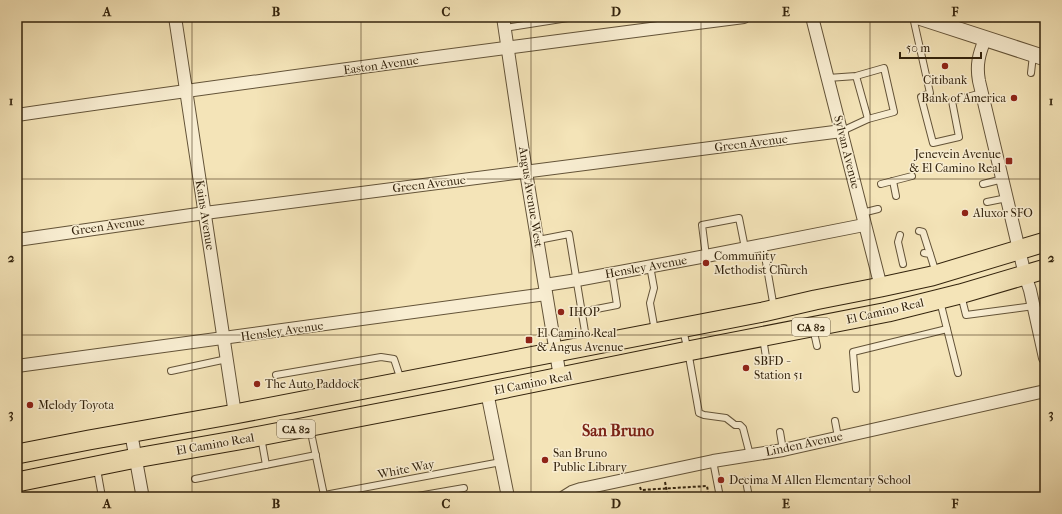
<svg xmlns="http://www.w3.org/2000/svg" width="1062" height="514" font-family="'IM FELL French Canon',serif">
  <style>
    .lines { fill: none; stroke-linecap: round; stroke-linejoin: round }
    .service-casing { stroke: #635338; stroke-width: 8 }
    .minor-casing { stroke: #635338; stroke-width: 14 }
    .tertiary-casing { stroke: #635338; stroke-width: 17 }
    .primary-casing { stroke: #33230d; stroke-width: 21 }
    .path { stroke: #33230d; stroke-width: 2; stroke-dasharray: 3 2; stroke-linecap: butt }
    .service { stroke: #f8edd1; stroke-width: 6 }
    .minor { stroke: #f8edd1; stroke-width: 12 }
    .tertiary { stroke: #f8edd1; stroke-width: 15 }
    .primary { stroke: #f4e4b8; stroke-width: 19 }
    .grid { fill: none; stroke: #33230d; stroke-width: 1; stroke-opacity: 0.55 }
    .poi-dot { fill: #8f2418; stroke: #f8edd1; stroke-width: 1.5 }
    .labels { text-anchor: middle; stroke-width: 3; stroke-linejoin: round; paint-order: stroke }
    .shield { fill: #f8edd1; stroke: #6e6048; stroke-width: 1 }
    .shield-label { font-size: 11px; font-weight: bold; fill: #33230d }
    .street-label { font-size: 12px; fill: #33230d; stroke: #f8edd1 }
    .poi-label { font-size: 12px; fill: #33230d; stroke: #f8edd1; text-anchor: start }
    .district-label { font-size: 16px; font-weight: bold; fill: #7a1f14; stroke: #f8edd1 }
    .neatline { fill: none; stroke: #33230d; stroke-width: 1.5 }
    .grid-label { font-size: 13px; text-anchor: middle; font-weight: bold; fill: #33230d }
  </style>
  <rect width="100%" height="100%" fill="#f4e4b8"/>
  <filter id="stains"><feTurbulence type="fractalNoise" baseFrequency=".005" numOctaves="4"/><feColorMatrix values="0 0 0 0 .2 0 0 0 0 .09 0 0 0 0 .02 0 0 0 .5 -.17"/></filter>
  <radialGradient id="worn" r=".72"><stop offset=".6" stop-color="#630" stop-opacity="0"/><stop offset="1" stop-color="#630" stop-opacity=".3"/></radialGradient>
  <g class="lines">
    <defs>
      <g id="service">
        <path d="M913,17L930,93L921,97L933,143L959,137L952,101L982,93"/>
        <path d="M505,28L574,17"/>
        <path d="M1031,73L1033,55"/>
        <path d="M828,78L856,76L884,68L894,112L868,119L856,76"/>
        <path d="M842,131L868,119"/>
        <path d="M893,181L896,196"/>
        <path d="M881,184L912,176"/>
        <path d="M983,184L1003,179"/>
        <path d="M987,202L1007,198"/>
        <path d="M862,213L878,209"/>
        <path d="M919,231L923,232L930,254"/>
        <path d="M900,235L898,242L903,264"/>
        <path d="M538,240L569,234L587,344"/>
        <path d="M763,245L774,308"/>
        <path d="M924,253L930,254L936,273"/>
        <path d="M706,256L702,225L739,218L745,248"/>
        <path d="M650,266L654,288L650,303L655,331"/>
        <path d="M767,271L784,268"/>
        <path d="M961,295L966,315L1034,306"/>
        <path d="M940,301L958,373"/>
        <path d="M581,312L617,305L612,273"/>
        <path d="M813,328L817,346"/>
        <path d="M683,330L688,351L699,413L704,415L726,418L735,425H740L743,428L750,455"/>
        <path d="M763,338L766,357"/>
        <path d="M171,371L227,359"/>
        <path d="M276,375L381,357L394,359L401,380"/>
        <path d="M856,389L853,352L947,329"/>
        <path d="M835,421L838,437"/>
        <path d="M310,428L324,495"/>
        <path d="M780,432L783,450"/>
        <path d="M261,437L266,465"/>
        <path d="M713,461L720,497"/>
        <path d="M97,469L102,497"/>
        <path d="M195,479L316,455"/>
        <path d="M746,481L749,497"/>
        <path d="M314,497L501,462"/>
        <path d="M412,497L464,488"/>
      </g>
      <g id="minor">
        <path d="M175,17L235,414"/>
        <path d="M503,17L526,172L560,377"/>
        <path d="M812,17L881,287"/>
        <path d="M985,39C979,54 976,65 979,81L1025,275L1030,290L1045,358"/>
        <path d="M17,115C259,80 502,48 744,17"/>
        <path d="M17,240L205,213L842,131"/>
        <path d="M545,285L577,280L706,256L864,225"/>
        <path d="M17,366L546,294"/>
        <path d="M487,392L508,497"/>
        <path d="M131,433L142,493L141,497"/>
        <path d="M564,497L572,492L581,489L713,461L783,450L1045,391"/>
      </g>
      <path id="tertiary" d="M919,17L1045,58"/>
      <g id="primary">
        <path d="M17,454L89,440L235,414L763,312L815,300L881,287L932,276L1045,242"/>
        <path d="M17,482L136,458L239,440L457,398L688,351L888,312L960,294L1045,269"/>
      </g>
    </defs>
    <use href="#service" class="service-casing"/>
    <use href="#minor" class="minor-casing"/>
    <use href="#tertiary" class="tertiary-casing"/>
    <use href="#primary" class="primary-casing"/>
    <g class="path">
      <path d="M665,482L668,497"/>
      <path d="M640,487L641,490L707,486L709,497"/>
    </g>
    <use href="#service" class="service"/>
    <use href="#minor" class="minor"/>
    <use href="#tertiary" class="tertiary"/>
    <use href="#primary" class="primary"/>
  </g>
  <path class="grid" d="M192,17V497M361,17V497M531,17V497M701,17V497M870,17V497M17,179H1045M17,335H1045"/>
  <g class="poi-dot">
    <circle cx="945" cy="66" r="4"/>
    <circle cx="1014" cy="98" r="4"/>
    <rect x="1005" y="157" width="8" height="8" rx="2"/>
    <circle cx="965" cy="213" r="4"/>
    <circle cx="706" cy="263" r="4"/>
    <circle cx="561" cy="312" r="4"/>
    <rect x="525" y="336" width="8" height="8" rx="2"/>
    <circle cx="746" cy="368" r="4"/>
    <circle cx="257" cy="384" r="4"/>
    <circle cx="30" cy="405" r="4"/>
    <circle cx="545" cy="460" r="4"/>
    <circle cx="721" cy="480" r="4"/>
  </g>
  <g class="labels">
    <g class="shield">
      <rect x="792" y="318" width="38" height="18" rx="3"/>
      <rect x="277" y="420" width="38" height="18" rx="3"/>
    </g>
    <g class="shield-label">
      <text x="811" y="331">CA 82</text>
      <text x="296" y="433">CA 82</text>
    </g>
    <g class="street-label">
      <text transform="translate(381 65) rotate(-8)" y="4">Easton Avenue</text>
      <text transform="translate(751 143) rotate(-7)" y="4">Green Avenue</text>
      <text transform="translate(847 152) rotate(76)" y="4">Sylvan Avenue</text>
      <text transform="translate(429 184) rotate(-7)" y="4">Green Avenue</text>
      <text transform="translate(531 197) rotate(81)" y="4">Angus Avenue West</text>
      <text transform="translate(205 215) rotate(81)" y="4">Kains Avenue</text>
      <text transform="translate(108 226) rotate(-8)" y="4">Green Avenue</text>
      <text transform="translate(646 267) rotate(-10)" y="4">Hensley Avenue</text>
      <text transform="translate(885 311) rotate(-13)" y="4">El Camino Real</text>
      <text transform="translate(282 331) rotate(-8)" y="4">Hensley Avenue</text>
      <text transform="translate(533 383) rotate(-11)" y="4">El Camino Real</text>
      <text transform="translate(215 444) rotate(-10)" y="4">El Camino Real</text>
      <text transform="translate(804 444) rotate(-12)" y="4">Linden Avenue</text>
      <text transform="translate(406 469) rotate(-11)" y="4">White Way</text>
    </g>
    <g class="poi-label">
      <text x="945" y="84" text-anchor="middle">Citibank</text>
      <text x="1006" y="102" text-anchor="end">Bank of America</text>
      <text x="1001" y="158" text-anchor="end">Jenevein Avenue<tspan x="1001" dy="14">&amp; El Camino Real</tspan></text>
      <text x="973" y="217">Aluxor SFO</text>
      <text x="714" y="260">Community<tspan x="714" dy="14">Methodist Church</tspan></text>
      <text x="569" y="316">IHOP</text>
      <text x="537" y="337">El Camino Real<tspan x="537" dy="14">&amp; Angus Avenue</tspan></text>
      <text x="754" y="365">SBFD -<tspan x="754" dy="14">Station 51</tspan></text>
      <text x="265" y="388">The Auto Paddock</text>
      <text x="38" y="409">Melody Toyota</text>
      <text x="553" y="457">San Bruno<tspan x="553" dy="14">Public Library</tspan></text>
      <text x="729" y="484">Decima M Allen Elementary School</text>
    </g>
    <g class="district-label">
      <text x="618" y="436">San Bruno</text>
    </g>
  </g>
  <rect width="1062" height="514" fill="none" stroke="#f4e4b8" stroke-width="44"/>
  <path d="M900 52v6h81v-6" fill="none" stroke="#33230d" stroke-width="2"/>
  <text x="906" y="52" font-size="12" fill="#33230d" stroke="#f8edd1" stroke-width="3" paint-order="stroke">50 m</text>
  <rect x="22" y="22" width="1018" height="470" class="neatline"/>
  <g class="grid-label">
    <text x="107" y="16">A</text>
    <text x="276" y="16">B</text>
    <text x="446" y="16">C</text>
    <text x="616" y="16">D</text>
    <text x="786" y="16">E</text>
    <text x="955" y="16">F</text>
    <text x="11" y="105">1</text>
    <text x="1051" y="105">1</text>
    <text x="11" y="262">2</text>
    <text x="1051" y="262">2</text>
    <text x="11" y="418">3</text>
    <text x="1051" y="418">3</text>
    <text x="107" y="508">A</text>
    <text x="276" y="508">B</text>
    <text x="446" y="508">C</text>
    <text x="616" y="508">D</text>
    <text x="786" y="508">E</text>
    <text x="955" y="508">F</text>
  </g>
  <rect width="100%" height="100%" filter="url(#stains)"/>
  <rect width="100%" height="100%" fill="url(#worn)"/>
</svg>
